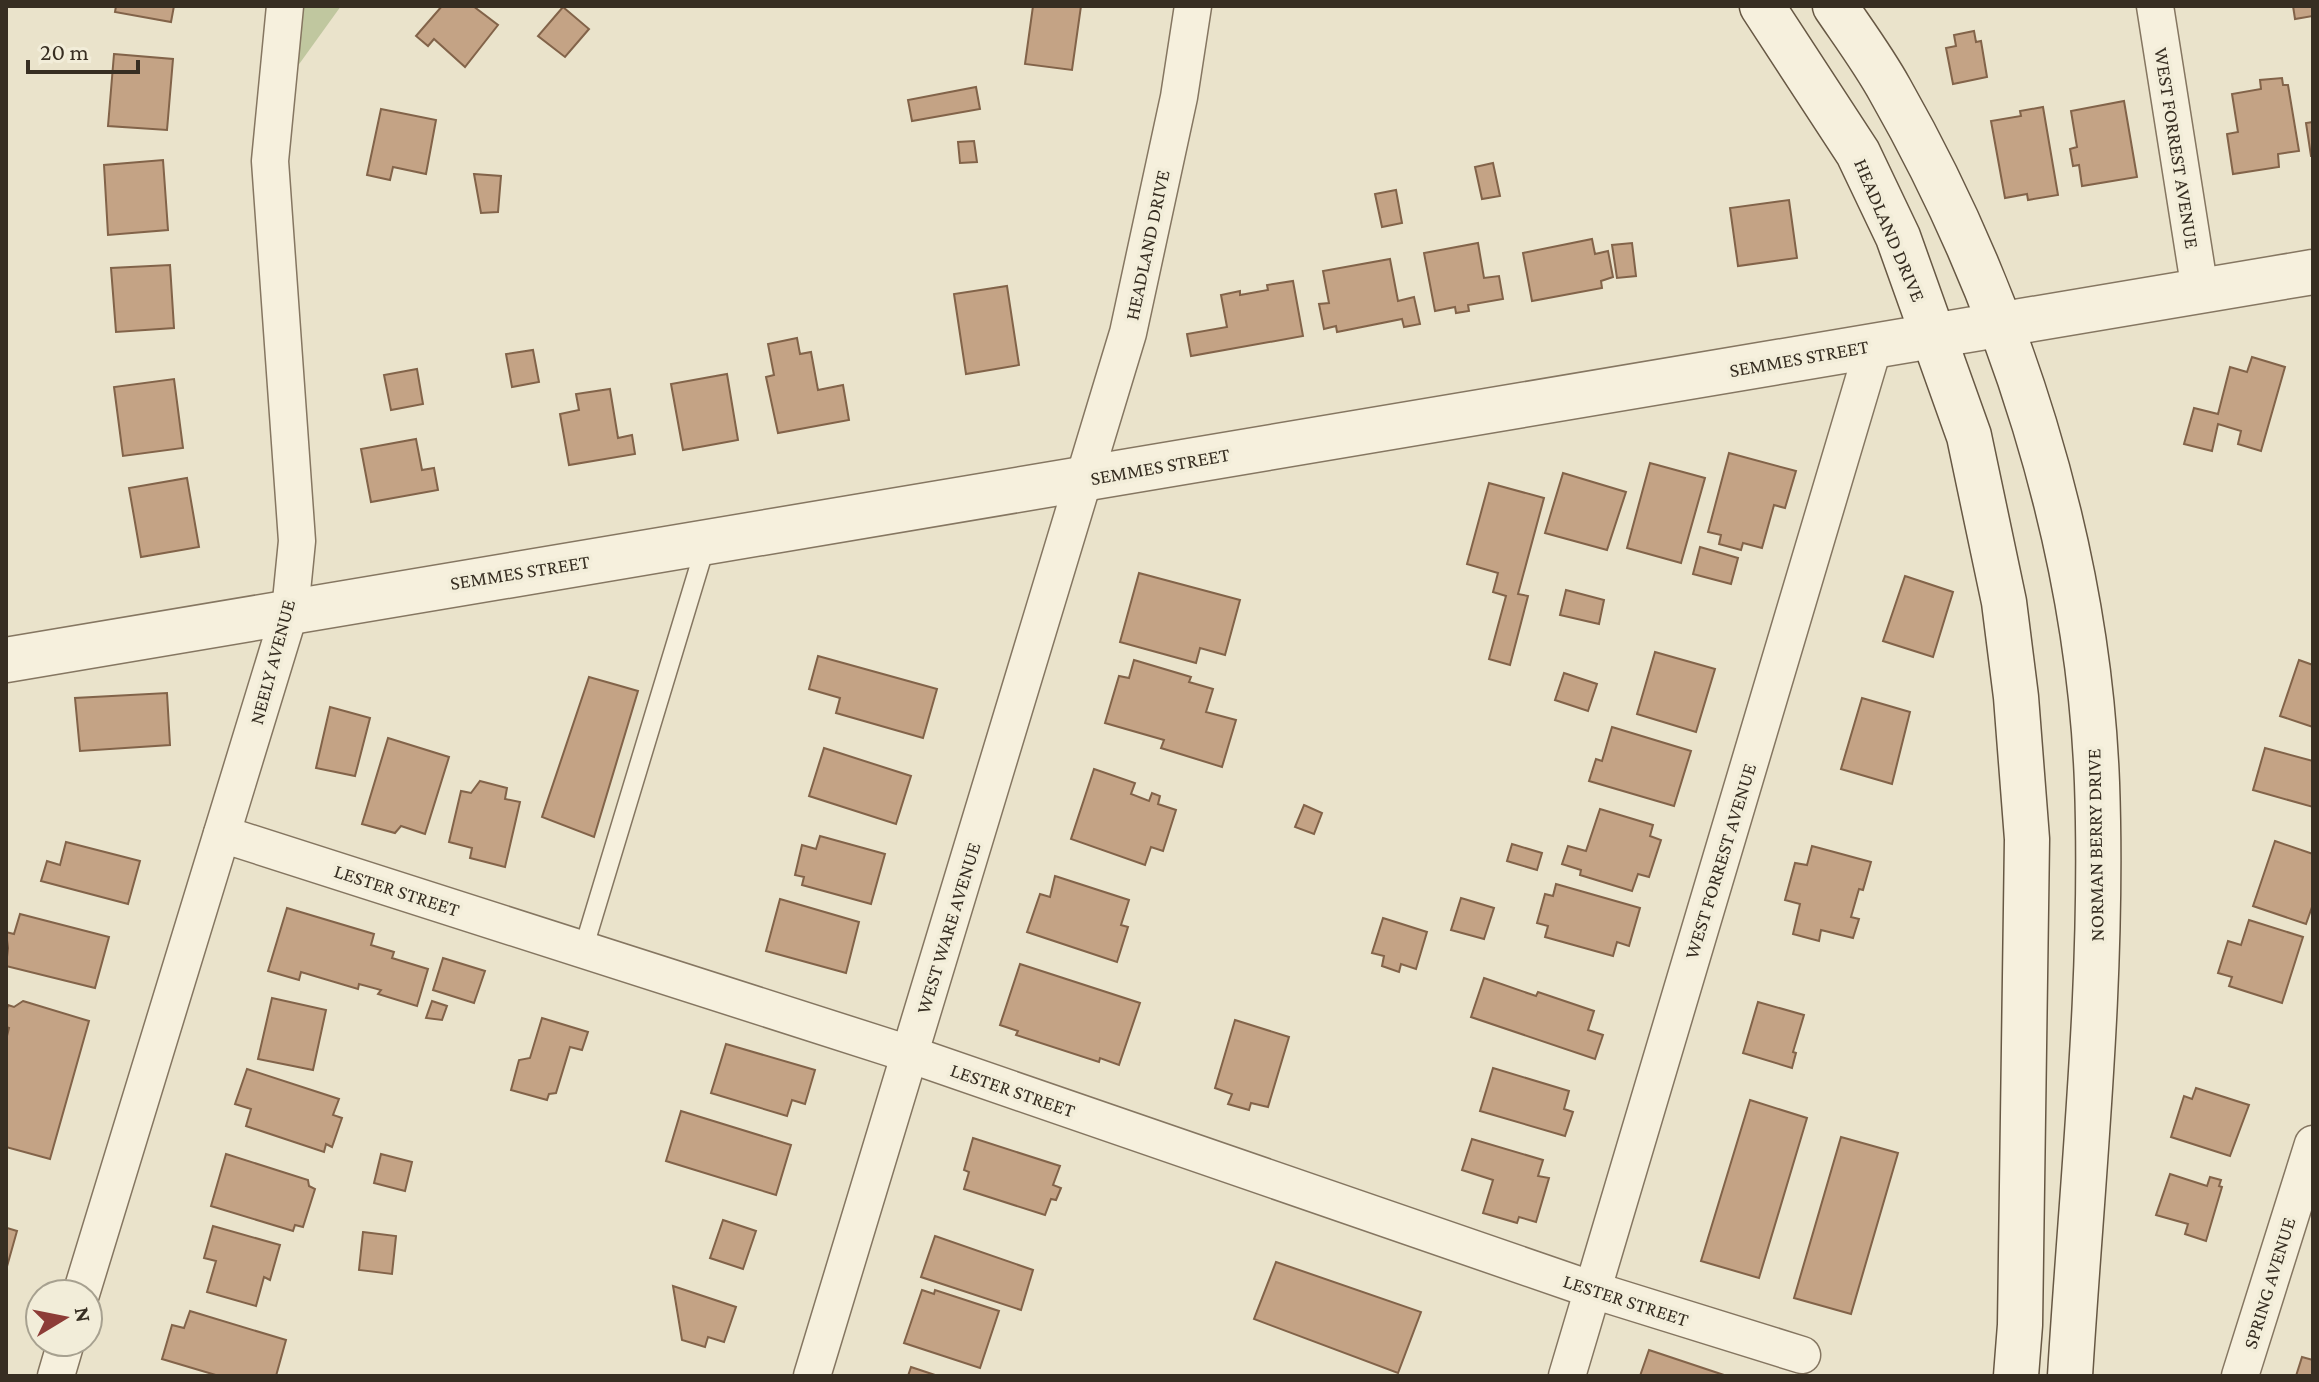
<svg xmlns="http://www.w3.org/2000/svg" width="2319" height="1382" font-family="'Crimson Pro',serif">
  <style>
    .green { fill: #c0c79f }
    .building { fill: #c4a385; stroke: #826349; stroke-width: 2 }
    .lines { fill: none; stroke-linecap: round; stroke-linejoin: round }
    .service-casing { stroke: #857661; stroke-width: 21 }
    .minor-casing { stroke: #857661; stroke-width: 39 }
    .tertiary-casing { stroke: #857661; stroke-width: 47 }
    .secondary-casing { stroke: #675844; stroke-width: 47 }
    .service { stroke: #f6f0dd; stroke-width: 18 }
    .minor { stroke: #f6f0dd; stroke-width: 36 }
    .tertiary { stroke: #f6f0dd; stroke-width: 44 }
    .secondary { stroke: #f6f0dd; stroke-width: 44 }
    .labels { text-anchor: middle; stroke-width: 7; stroke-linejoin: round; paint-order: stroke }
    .street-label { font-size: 20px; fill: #372e22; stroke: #f2edd9 }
  </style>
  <rect width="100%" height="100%" fill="#eae3cb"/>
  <path class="green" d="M287,6H341L279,92Z"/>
  <g class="building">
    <path d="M116,6H174L171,22L115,12Z"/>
    <path d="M442,6H473L498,25L465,67L434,39L428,46L416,36Z"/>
    <path d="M1033,6H1081L1072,70L1025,64Z"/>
    <path d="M2293,6H2313V16L2295,19Z"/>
    <path d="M563,7L589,29L565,57L538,36Z"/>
    <path d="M1974,31L1976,42L1981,41L1987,77L1953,84L1946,48L1956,46L1954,35Z"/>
    <path d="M114,54L173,59L167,130L108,126Z"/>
    <path d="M2282,78L2283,85H2288L2299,151L2278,154L2279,167L2233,174L2227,134L2238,132L2232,94L2261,89L2260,80Z"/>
    <path d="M976,87L980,109L912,121L908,100Z"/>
    <path d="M2124,101L2137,177L2082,186L2079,165L2073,166L2070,149L2077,147L2071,111Z"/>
    <path d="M2043,107L2058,195L2028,200L2027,194L2005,198L1991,121L2021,116L2020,111Z"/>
    <path d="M381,109L436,120L426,174L393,167L390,180L367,175Z"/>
    <path d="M2313,122V156H2311L2306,123Z"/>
    <path d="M974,141L977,162L960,163L958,142Z"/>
    <path d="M163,160L168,230L108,235L104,165Z"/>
    <path d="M1493,163L1500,196L1482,199L1475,167Z"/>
    <path d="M474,174L501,176L498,212L481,213Z"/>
    <path d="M1396,190L1402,223L1382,227L1375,194Z"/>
    <path d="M1789,200L1797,258L1738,266L1730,208Z"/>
    <path d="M1592,239L1595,254L1608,251L1613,277L1601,281L1602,288L1532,301L1523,253Z"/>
    <path d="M1478,243L1484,278L1499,276L1503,299L1468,305L1469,311L1456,313L1455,307L1435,311L1424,253Z"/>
    <path d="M1632,243L1636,276L1617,278L1612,245Z"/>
    <path d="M1390,259L1398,301L1414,297L1420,324L1404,327L1402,319L1337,332L1336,326L1324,329L1319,304L1329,303L1323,271Z"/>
    <path d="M170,265L174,328L116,332L111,268Z"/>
    <path d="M1293,281L1303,336L1191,356L1187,334L1227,327L1221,295L1240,291V295L1268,290L1267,285Z"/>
    <path d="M1007,286L1019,365L966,374L954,294Z"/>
    <path d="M797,338L800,354L811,352L818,390L843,385L849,420L778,433L766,377L774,375L768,344Z"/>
    <path d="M533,350L539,382L512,387L506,354Z"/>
    <path d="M2252,357L2285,367L2261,451L2238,444L2241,431L2218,424L2212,451L2184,444L2194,408L2218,414L2230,367L2247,372Z"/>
    <path d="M417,369L423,404L391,410L384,375Z"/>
    <path d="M727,374L738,440L683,450L671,384Z"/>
    <path d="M174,379L183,448L123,456L114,387Z"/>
    <path d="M610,389L618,438L632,435L635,454L569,465L560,414L579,410L576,394Z"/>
    <path d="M416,439L422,470L434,468L438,490L371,502L361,449Z"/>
    <path d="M1729,453L1796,471L1785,508L1774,505L1762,548L1743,543L1741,550L1719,544L1721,535L1708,532Z"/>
    <path d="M1650,463L1705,478L1681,563L1627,548Z"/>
    <path d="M1563,473L1626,492L1607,550L1545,533Z"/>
    <path d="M187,478L199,547L141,557L129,488Z"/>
    <path d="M1489,483L1544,498L1518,594L1528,596L1510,665L1489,659L1506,596L1493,592L1498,573L1467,564Z"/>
    <path d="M1700,547L1738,558L1731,584L1693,574Z"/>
    <path d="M1139,573L1240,600L1225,655L1200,648L1196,663L1120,642Z"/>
    <path d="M1905,576L1953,592L1933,657L1883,641Z"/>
    <path d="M1566,590L1604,600L1599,624L1560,615Z"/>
    <path d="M1655,652L1715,669L1696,732L1637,714Z"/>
    <path d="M818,656L937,689L923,738L836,713L840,698L809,689Z"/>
    <path d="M1134,660L1191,677L1189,682L1213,689L1206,712L1236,720L1222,767L1161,748L1164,740L1105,723L1119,676L1129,678Z"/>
    <path d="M2299,660L2313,665V727L2280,716Z"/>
    <path d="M1564,673L1597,684L1588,711L1555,700Z"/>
    <path d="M589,677L638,691L594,837L542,817Z"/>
    <path d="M167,693L170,745L80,751L75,698Z"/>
    <path d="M1862,698L1910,712L1892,784L1841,769Z"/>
    <path d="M330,707L370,718L355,776L316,768Z"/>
    <path d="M1612,727L1691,751L1674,806L1589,781L1596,759L1602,761Z"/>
    <path d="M388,738L449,757L425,834L401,826L395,833L362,824Z"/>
    <path d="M824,748L911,776L896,824L809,796Z"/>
    <path d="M2265,748L2313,761V807L2253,790Z"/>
    <path d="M1094,769L1135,783L1131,794L1149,801L1152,793L1160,796L1158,804L1176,810L1163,851L1151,847L1145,865L1071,839Z"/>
    <path d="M480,781L507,788L505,799L520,802L505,867L470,858L472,848L449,842L461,791L471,793Z"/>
    <path d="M1304,805L1322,813L1314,834L1295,827Z"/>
    <path d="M1600,809L1653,825L1650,836L1661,840L1649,877L1638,874L1632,891L1580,875L1581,870L1562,864L1568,846L1586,851Z"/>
    <path d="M820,836L885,854L871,904L802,885L804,877L795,875L802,845L816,849Z"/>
    <path d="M2275,841L2313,854V904L2306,924L2253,906Z"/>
    <path d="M66,842L140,861L128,904L41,881L47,861L60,865Z"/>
    <path d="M1512,844L1542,853L1537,870L1507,861Z"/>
    <path d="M1812,846L1871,862L1863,890L1859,889L1851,917L1859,919L1853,938L1821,930L1819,941L1793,934L1800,904L1785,900L1795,863L1807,865Z"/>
    <path d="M1055,876L1129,900L1121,925L1128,927L1117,962L1027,932L1040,894L1050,897Z"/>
    <path d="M1556,884L1640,908L1629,946L1617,942L1613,956L1545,937L1548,926L1537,923L1545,894L1553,896Z"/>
    <path d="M1461,898L1494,908L1484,939L1451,930Z"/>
    <path d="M780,899L859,922L846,973L766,951Z"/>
    <path d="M287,908L374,934L371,945L394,952L392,958L428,969L417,1006L378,994L381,990L359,984L358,989L301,972L299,980L268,971Z"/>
    <path d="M20,914L109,937L95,988L6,966L8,948L6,932L14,934Z"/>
    <path d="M1383,918L1427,932L1416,969L1401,964L1399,972L1382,966L1384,956L1372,953Z"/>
    <path d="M2249,920L2303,937L2282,1003L2229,986L2232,977L2218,973L2228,941L2241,945Z"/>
    <path d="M443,958L485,971L474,1003L433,990Z"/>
    <path d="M1020,964L1140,1003L1119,1065L1100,1058L1099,1062L1016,1035L1018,1031L1000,1025Z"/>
    <path d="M1484,978L1536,996L1538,992L1594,1011L1588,1030L1603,1035L1595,1059L1471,1017Z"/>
    <path d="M272,998L326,1010L313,1070L258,1059Z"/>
    <path d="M23,1001L89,1021L50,1159L6,1147V1040L9,1028L6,1027V1013L8,1005L14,1007Z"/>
    <path d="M432,1001L447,1006L442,1020L426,1018Z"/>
    <path d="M1758,1002L1804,1015L1793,1052L1796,1053L1792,1068L1743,1053Z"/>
    <path d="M542,1018L588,1032L582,1050L570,1047L556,1093L549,1094L547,1100L511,1090L519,1060L530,1058Z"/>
    <path d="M1235,1020L1289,1037L1268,1107L1251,1103L1249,1110L1228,1104L1232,1094L1215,1088Z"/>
    <path d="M726,1044L815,1070L805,1104L792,1100L787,1116L711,1093Z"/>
    <path d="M1493,1068L1569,1091L1564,1109L1573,1112L1565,1136L1480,1111Z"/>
    <path d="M247,1069L339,1099L333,1115L342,1118L332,1147L326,1144L324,1152L246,1126L251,1109L235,1104Z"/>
    <path d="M2196,1088L2249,1105L2230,1156L2171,1137L2184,1096L2192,1099Z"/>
    <path d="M1750,1100L1807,1118L1759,1278L1701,1261Z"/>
    <path d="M681,1111L791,1145L776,1195L666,1161Z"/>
    <path d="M1841,1137L1898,1153L1851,1314L1794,1298Z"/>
    <path d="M973,1138L1060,1166L1053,1185L1061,1188L1056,1200L1051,1199L1045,1215L964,1189L969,1172L964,1170Z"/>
    <path d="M1472,1139L1543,1160L1538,1176L1549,1178L1536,1222L1519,1217L1517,1223L1483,1213L1493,1180L1462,1170Z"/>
    <path d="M226,1154L308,1180L309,1186L315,1189L303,1227L295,1225L293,1231L211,1206Z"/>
    <path d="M381,1154L412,1162L405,1191L374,1183Z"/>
    <path d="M2170,1174L2207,1186L2210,1177L2221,1180L2219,1186L2222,1187L2206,1241L2185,1234L2188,1224L2156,1215Z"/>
    <path d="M723,1220L756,1231L743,1269L710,1258Z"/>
    <path d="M6,1223L7,1228L17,1231L6,1270Z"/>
    <path d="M213,1226L280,1245L270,1280L264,1277L256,1306L207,1292L216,1261L204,1258Z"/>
    <path d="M363,1232L396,1236L392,1274L359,1270Z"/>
    <path d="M935,1236L1033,1270L1021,1310L921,1277Z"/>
    <path d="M1276,1262L1421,1312L1398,1373L1254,1319Z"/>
    <path d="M673,1286L736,1307L724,1342L708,1337L705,1347L682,1340Z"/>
    <path d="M922,1290L934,1294L935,1290L999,1311L980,1368L904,1343Z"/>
    <path d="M190,1311L286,1340L276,1376H219L162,1359L172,1325L184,1328Z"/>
    <path d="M1649,1350L1727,1376H1640Z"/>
    <path d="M2302,1357L2313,1360V1376H2296Z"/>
    <path d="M911,1367L938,1376H908Z"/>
  </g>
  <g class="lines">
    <defs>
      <path id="service" d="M583,950L706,544"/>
      <g id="minor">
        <path d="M2155,6L2200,291"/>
        <path d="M222,834L909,1054L1593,1290L1802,1355"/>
        <path d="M81,1294L290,611L297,541L270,161L285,6"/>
        <path d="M56,1376L66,1342"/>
        <path d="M812,1376L1128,333L1179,97L1193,6"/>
        <path d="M1567,1376L1874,345"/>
        <path d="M2240,1376L2313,1144"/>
      </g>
      <path id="tertiary" d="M6,660L2313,272"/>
      <g id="secondary">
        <path d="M1762,6L1858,153L1898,237L1969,436L2004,602L2016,697L2027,839L2020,1325L2016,1376"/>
        <path d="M1835,6C1854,34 1874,61 1890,90C2008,297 2088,544 2097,783C2104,980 2082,1179 2070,1376"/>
      </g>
    </defs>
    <use href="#service" class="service-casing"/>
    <use href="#minor" class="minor-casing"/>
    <use href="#tertiary" class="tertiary-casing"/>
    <use href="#secondary" class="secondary-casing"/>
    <use href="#service" class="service"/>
    <use href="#minor" class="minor"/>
    <use href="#tertiary" class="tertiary"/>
    <use href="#secondary" class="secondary"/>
  </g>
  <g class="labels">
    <g class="street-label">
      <text transform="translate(2177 148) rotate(81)" y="7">WEST FORREST AVENUE</text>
      <text transform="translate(1890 230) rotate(67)" y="7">HEADLAND DRIVE</text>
      <text transform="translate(1147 245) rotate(-78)" y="7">HEADLAND DRIVE</text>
      <text transform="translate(1799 358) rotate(-10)" y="7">SEMMES STREET</text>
      <text transform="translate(1160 466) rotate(-10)" y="7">SEMMES STREET</text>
      <text transform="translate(520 572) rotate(-9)" y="7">SEMMES STREET</text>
      <text transform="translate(272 662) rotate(-75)" y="7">NEELY AVENUE</text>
      <text transform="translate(2095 845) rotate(-91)" y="7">NORMAN BERRY DRIVE</text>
      <text transform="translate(1720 861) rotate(-73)" y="7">WEST FORREST AVENUE</text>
      <text transform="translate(397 890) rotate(18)" y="7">LESTER STREET</text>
      <text transform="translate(948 928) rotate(-73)" y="7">WEST WARE AVENUE</text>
      <text transform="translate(1013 1090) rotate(19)" y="7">LESTER STREET</text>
      <text transform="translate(2269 1283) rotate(-73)" y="7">SPRING AVENUE</text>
      <text transform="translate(1626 1300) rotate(18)" y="7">LESTER STREET</text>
    </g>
  </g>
  <rect width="2319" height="1382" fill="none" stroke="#372e22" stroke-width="16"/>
  <g transform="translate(64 1318) rotate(80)"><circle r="38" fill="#f2edd9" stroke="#a7a190" stroke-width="2"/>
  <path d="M0-6L14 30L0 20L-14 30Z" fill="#8d3c37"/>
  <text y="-12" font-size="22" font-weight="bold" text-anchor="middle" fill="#372e22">N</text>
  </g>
  <path d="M28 60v12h110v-12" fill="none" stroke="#372e22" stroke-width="4"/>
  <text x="40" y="60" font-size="24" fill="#372e22" stroke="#f2edd9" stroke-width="6" paint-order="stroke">20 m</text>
</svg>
